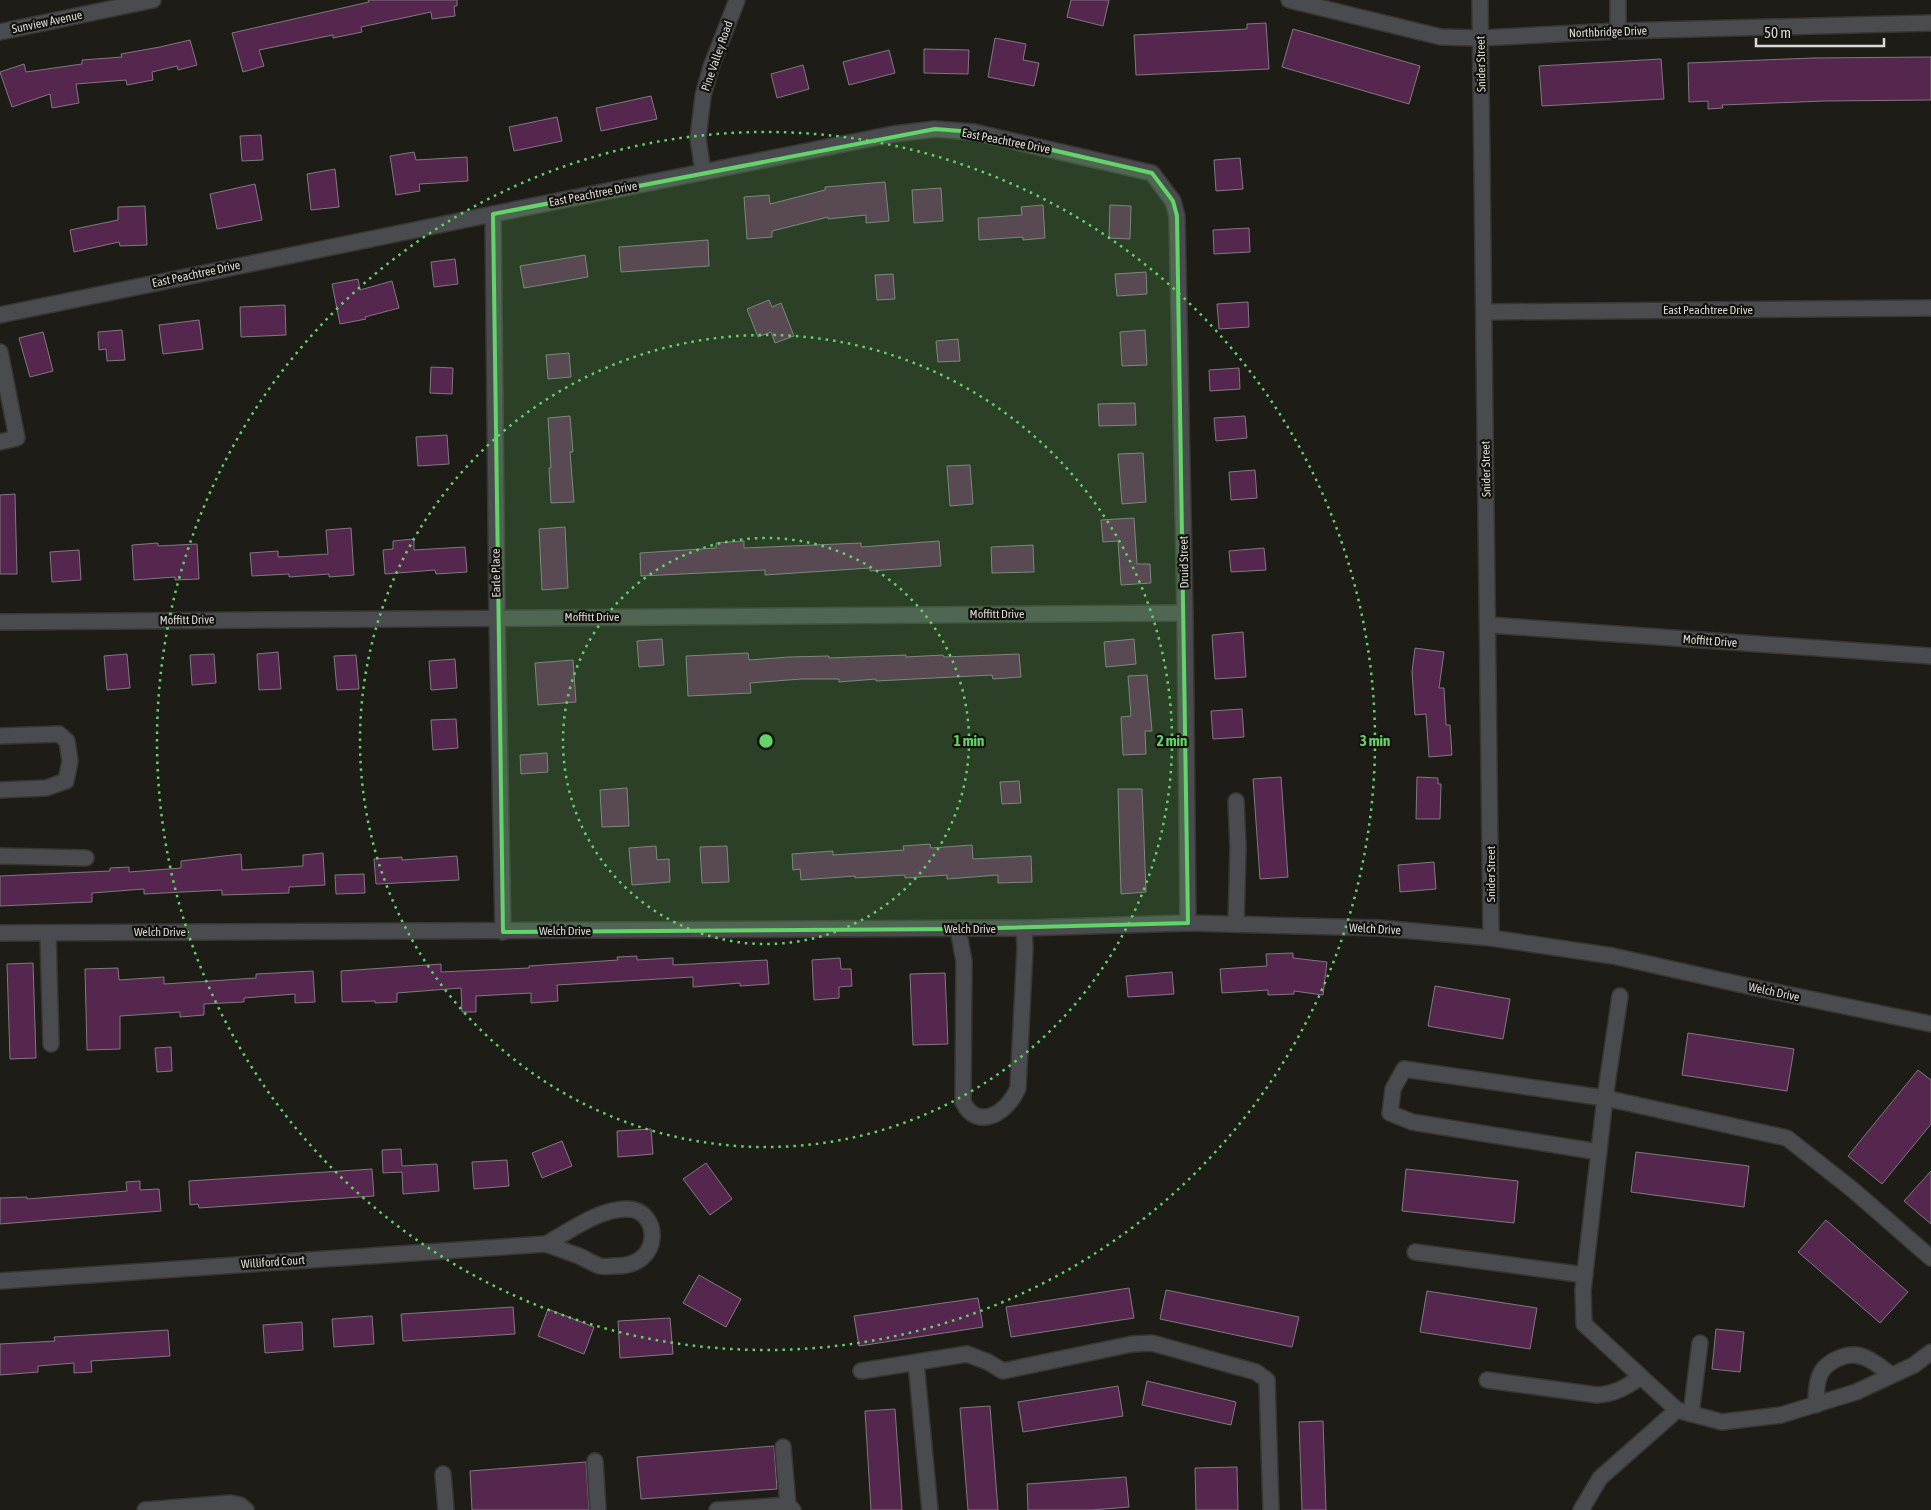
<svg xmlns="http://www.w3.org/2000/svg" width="1931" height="1510" font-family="'Asap Condensed',sans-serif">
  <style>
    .building { fill: #55274e; stroke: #7f797e }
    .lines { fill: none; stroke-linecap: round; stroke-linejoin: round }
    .minor-casing { stroke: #373631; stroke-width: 18 }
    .minor { stroke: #4a4b4e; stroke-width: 15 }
    .marked { fill: #62d469; fill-opacity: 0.2; stroke: #62d469; stroke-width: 4; stroke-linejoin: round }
    .ring { fill: none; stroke: #62d469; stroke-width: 2.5; stroke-dasharray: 2.5 5 }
    .labels { text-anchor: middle; stroke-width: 4.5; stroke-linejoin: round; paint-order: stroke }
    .street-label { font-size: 12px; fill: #dad9d5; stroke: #14120d }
    .centre { fill: #62d469; stroke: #14120d; stroke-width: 2.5 }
    .ring-label { font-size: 15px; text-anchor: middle; font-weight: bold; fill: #62d469; stroke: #14120d; stroke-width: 4.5; stroke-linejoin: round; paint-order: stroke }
  </style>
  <rect width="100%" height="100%" fill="#1d1c16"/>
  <g class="building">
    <path d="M368,0H457V6H454L455,16L432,19L431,12L361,27L362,32L333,38V35L259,50L264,66L243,72L232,33L369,2Z"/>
    <path d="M1071,0H1109L1103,26L1067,17Z"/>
    <path d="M1266,23L1269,69L1136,75L1134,35L1247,29V24Z"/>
    <path d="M1293,29L1420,66L1409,104L1282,67Z"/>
    <path d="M995,38L1026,44L1023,60L1039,63L1034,86L988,77Z"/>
    <path d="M190,40L197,65L178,70L177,66L152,72L153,80L127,85L126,80L76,84L79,103L52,108L50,94L12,107L0,72L24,64L26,72L82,64V60L122,57L121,54L160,47Z"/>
    <path d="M924,49L969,50L968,74L924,73Z"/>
    <path d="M889,50L895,73L849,85L843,62Z"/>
    <path d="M1931,57V100L1824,101L1722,105L1723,108L1708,109V101L1689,102L1688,63L1812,58Z"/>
    <path d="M1661,59L1664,99L1542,106L1539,66Z"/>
    <path d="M803,65L809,89L777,98L771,74Z"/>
    <path d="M651,96L657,119L601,131L596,108Z"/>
    <path d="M557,117L562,141L514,151L509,127Z"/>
    <path d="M261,135L263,160L242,161L240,136Z"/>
    <path d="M414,152L416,160L467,157L468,181L419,184L420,191L396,195L390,156Z"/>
    <path d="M1240,158L1243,189L1216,191L1214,160Z"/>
    <path d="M335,169L339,207L311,210L307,174Z"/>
    <path d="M885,182L889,221L866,223V215L828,219V217L772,231V237L747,239L744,197L769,195L770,204L825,190V187Z"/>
    <path d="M255,184L262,220L217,229L210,194Z"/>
    <path d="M941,188L943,221L914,223L912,190Z"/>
    <path d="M1043,205L1045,238L1023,240V237L979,240L978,218L1022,215L1021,207Z"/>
    <path d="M1110,205L1131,206L1130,239L1109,238Z"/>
    <path d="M145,206L147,245L120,246L119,242L74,252L70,230L118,220V207Z"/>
    <path d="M1249,228L1250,252L1214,254L1213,230Z"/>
    <path d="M708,240L709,266L621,272L619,247Z"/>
    <path d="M585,255L588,277L524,288L520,266Z"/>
    <path d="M455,259L458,284L434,287L431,262Z"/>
    <path d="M1146,272L1147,294L1117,296L1115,274Z"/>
    <path d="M893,274L895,299L877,300L875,275Z"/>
    <path d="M358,279L360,290L392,281L399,308L365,317L366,319L340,324L332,284Z"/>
    <path d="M769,300L772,307L781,303L794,336L775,343L771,332L758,337L747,309Z"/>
    <path d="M1248,302L1249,327L1219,329L1217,304Z"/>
    <path d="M285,305L286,335L241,337L240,307Z"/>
    <path d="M199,320L203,349L163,354L159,325Z"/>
    <path d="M122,330L125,360L107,361L106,349L99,350L98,332Z"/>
    <path d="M1145,330L1147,365L1122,366L1120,332Z"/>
    <path d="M43,332L53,371L30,377L19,338Z"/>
    <path d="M958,339L960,361L938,362L936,341Z"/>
    <path d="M569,353L571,377L548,379L546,355Z"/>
    <path d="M431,367L453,368L452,394L430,393Z"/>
    <path d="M1239,368L1240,389L1210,391L1209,370Z"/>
    <path d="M1135,403L1136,425L1099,426L1098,404Z"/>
    <path d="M570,416L573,452H570L574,502L551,503L549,468H551L548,418Z"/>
    <path d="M1245,416L1247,438L1216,441L1214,418Z"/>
    <path d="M447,435L449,464L418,466L416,437Z"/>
    <path d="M1143,453L1146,502L1122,504L1118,454Z"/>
    <path d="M970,465L973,504L950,506L947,466Z"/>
    <path d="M1255,470L1257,498L1231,500L1229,472Z"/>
    <path d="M15,494L17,574H0V495Z"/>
    <path d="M1134,518L1137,564H1150L1151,583L1121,585L1118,541L1103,542L1101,520Z"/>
    <path d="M565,527L568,588L542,590L539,529Z"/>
    <path d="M351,528L354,575L329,577V574L289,577V574L252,576L250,553L278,551V557L328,554L326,530Z"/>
    <path d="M414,539V550L465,547L467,572L436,574L435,570L385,574L383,550L393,549V541Z"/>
    <path d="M744,541V548L861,543V547L939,541L941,566L870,571V568L765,575V570L641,576L640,553L716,548V543Z"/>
    <path d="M158,543V546L197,544L199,579L175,580V577L134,580L132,545Z"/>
    <path d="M1033,545L1034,572L992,573L991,547Z"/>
    <path d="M1264,548L1266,570L1231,572L1229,551Z"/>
    <path d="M79,550L81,580L52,582L50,552Z"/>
    <path d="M1243,632L1246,677L1215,679L1212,635Z"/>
    <path d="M662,639L664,665L639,667L637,641Z"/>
    <path d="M1134,639L1136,664L1106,667L1104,642Z"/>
    <path d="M1415,648L1444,652L1439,688H1444L1446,725H1450L1452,755L1429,757L1426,714L1415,715L1412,672Z"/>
    <path d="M278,652L281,689L259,690L257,654Z"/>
    <path d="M748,653L749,660L789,657L829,656V658L906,655V657L943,655L944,657L1019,654L1021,677L993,679L992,675L876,681V679L839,682V679H801L750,683L751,693L688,696L686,656Z"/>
    <path d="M127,654L130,688L107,690L104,656Z"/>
    <path d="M214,654L216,683L192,685L190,655Z"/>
    <path d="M356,655L359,689L337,690L334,656Z"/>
    <path d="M455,659L457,688L431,690L429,661Z"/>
    <path d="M573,660L576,702L538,705L535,663Z"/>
    <path d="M1147,675L1152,731H1145L1146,754L1123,755L1121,717L1131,716L1128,676Z"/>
    <path d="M1242,709L1244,737L1213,739L1211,711Z"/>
    <path d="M456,719L458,748L433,750L431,720Z"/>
    <path d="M547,753L548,772L521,774L520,755Z"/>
    <path d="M1281,777L1288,877L1260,879L1253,779Z"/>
    <path d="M1417,777L1438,778V784H1441L1440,819H1416Z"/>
    <path d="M1019,781L1021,803L1002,804L1000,782Z"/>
    <path d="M627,788L629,826L602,827L600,790Z"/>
    <path d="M1118,789H1142L1146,892L1121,894Z"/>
    <path d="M930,844L931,848L972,845L973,859L1031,856L1032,882L998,883V875L947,879V875L905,878V875L855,878V876L801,880L800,869L793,870L792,854L833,851V855L904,850L903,846Z"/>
    <path d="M656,846L657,860L669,859L670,882L632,885L629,848Z"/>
    <path d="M727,846L729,882L702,883L700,847Z"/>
    <path d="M323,853L325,885L289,887V893L222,895V890L144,894V889L92,893V902L0,906V876L110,871V868L129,867V872L181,868V861L241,854L242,870L303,866V855Z"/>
    <path d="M457,856L459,880L376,884L374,859L402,857V860Z"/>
    <path d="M1434,862L1436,889L1400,892L1398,865Z"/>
    <path d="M364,874L365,893L336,894L335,875Z"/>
    <path d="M1293,953V958L1327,962L1323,995L1294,991V994L1268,995V990L1222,993L1220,969L1267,966L1266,954Z"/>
    <path d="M637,956V960L673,958V965L767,960L769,984L740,986V983L693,987V977L557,985L558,1001L531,1003V993L476,996V1012H462L461,988L397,993V1002L375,1003V1001L342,1002L341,971L441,964V972L529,968V966L618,960L617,957Z"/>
    <path d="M840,958L841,969H851L852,986L839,987V998L814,1000L812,960Z"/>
    <path d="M33,963L36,1058L10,1059L7,964Z"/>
    <path d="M118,968L119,980L164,977V984L256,978V974L313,971L315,1002L295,1003V994L244,998V1002L204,1004V1015L180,1017V1012L120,1016V1049L87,1050L85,969Z"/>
    <path d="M1172,972L1174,994L1128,997L1126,976Z"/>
    <path d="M945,973L948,1044L913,1045L910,974Z"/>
    <path d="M1435,986L1510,999L1503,1039L1428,1026Z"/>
    <path d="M1688,1033L1794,1049L1787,1091L1682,1075Z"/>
    <path d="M171,1047L172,1071L157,1072L155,1048Z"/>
    <path d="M1918,1070L1931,1080V1124L1882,1184L1848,1156Z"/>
    <path d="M651,1129L653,1154L618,1157L617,1131Z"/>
    <path d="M562,1141L572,1166L542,1178L532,1153Z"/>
    <path d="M401,1149L402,1166L437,1164L439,1191L403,1194L402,1172L383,1173L382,1150Z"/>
    <path d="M1636,1152L1749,1166L1744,1207L1631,1192Z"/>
    <path d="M507,1160L509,1186L474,1189L472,1162Z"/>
    <path d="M706,1163L732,1199L710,1215L683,1179Z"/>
    <path d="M372,1169L374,1196L199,1208L198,1204L190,1205L189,1181Z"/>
    <path d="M1406,1169L1518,1181L1514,1223L1402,1211Z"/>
    <path d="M1931,1171V1224L1904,1201Z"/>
    <path d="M140,1181V1190L159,1189L161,1211L0,1224V1198L27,1197V1199L127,1191L126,1182Z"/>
    <path d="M1826,1220L1908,1292L1880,1323L1798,1252Z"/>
    <path d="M699,1275L741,1299L726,1327L683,1303Z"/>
    <path d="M1129,1288L1134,1318L1011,1337L1006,1307Z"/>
    <path d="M1166,1290L1299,1317L1292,1347L1160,1319Z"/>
    <path d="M1427,1291L1537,1308L1530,1349L1420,1332Z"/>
    <path d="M978,1298L983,1327L859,1346L854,1316Z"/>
    <path d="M513,1307L515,1334L403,1341L401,1314Z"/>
    <path d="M548,1309L594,1327L584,1354L538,1336Z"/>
    <path d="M372,1316L374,1344L334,1347L332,1319Z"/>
    <path d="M670,1318L673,1354L620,1358L618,1321Z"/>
    <path d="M302,1322L303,1350L265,1353L263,1325Z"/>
    <path d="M1716,1329L1744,1332L1740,1372L1712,1369Z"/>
    <path d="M168,1330L170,1356L91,1361L92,1372L74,1373V1363L38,1366V1372L0,1375V1344L55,1341L54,1337Z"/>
    <path d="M1147,1381L1236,1402L1231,1425L1142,1405Z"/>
    <path d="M1118,1386L1123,1416L1023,1432L1018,1402Z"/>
    <path d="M990,1406L998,1510H968L960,1408Z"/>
    <path d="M895,1409L902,1510H871L865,1411Z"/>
    <path d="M1323,1421L1326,1510H1302L1299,1422Z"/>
    <path d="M774,1446L777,1489L641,1499L637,1457Z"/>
    <path d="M586,1462L589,1510H472L470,1471Z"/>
    <path d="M1237,1467L1238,1510H1196L1195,1468Z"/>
    <path d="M1126,1477L1129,1507L1092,1510H1028L1027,1484Z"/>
  </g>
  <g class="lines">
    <defs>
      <g id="minor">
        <path d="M1289,0L1441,37L1480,38L1618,31L1931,23"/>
        <path d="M1480,0L1491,938"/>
        <path d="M1618,0V31"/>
        <path d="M0,32L153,0"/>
        <path d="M703,172L698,138L703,96L711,67L737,0"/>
        <path d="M493,214L497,617L503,932"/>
        <path d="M1484,312L1931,308"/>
        <path d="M0,315L493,214L893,134L935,129L974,132L1152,173L1173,201L1177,216L1185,613L1188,923"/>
        <path d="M0,352L17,438L0,442"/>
        <path d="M0,622L1185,613"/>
        <path d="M1489,625L1931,656"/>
        <path d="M0,736L59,734L67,741L70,761L66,781L46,788L0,790"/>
        <path d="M1236,801L1238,848L1236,924"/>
        <path d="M0,856L86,858"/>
        <path d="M958,929L964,961L963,1102C978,1133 1009,1111 1018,1088L1025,948L1024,928"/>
        <path d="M0,933L1024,928L1188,923L1380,928L1491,938L1613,956L1752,987L1931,1024"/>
        <path d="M48,933L51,1044"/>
        <path d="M1599,1152L1412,1122L1390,1113L1393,1089L1404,1069L1605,1098L1787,1138L1853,1190L1931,1258"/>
        <path d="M1415,1252L1585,1275"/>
        <path d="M0,1281L546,1244C570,1231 598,1209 627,1209C661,1209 664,1267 615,1266C610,1266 604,1267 600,1266C593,1264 586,1259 579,1256C568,1252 557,1248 546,1244"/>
        <path d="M916,1363L930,1510"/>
        <path d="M861,1371L967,1354L988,1362L1003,1371L1132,1344L1152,1343L1256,1372L1267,1380L1271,1510"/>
        <path d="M1487,1380L1597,1395C1615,1394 1626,1387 1641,1377"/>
        <path d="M1816,1405C1816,1396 1816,1380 1822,1371C1828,1362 1843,1354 1855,1355C1869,1356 1881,1368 1892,1375"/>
        <path d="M1677,1410L1722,1422L1781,1415L1856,1392L1914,1365L1931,1352"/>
        <path d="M1691,1414L1700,1343"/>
        <path d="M783,1447L788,1505"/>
        <path d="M595,1461L598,1510"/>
        <path d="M443,1474L446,1510"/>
        <path d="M145,1510L231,1503L240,1505L246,1510"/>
        <path d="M717,1510L788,1505L793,1510"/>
        <path d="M1581,1510L1600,1478L1677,1410L1584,1324L1583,1290L1605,1098L1620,996"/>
      </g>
    </defs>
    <use href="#minor" class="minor-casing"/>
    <use href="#minor" class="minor"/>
  </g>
  <path class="marked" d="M935,129L974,132L1152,173L1173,201L1177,216L1188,923L958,929L503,932L493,214Z"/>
  <g class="ring">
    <circle cx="766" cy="741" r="203"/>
    <circle cx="766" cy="741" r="406"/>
    <circle cx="766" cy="741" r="609"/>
  </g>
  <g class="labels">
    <g class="street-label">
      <text transform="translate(47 22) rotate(-12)" y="4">Sunview Avenue</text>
      <text transform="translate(1608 32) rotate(-2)" y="4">Northbridge Drive</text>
      <text transform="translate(717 56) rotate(-71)" y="4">Pine Valley Road</text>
      <text transform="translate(1481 64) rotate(-91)" y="4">Snider Street</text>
      <text transform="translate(1006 141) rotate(11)" y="4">East Peachtree Drive</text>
      <text transform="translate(593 194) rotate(-11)" y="4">East Peachtree Drive</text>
      <text transform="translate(196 274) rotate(-12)" y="4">East Peachtree Drive</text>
      <text x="1708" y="314">East Peachtree Drive</text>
      <text transform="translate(1486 469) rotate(-91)" y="4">Snider Street</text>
      <text transform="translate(1184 562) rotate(-91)" y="4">Druid Street</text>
      <text transform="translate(496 573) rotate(-91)" y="4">Earle Place</text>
      <text x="997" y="618">Moffitt Drive</text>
      <text x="592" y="621">Moffitt Drive</text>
      <text transform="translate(187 620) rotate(-1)" y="4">Moffitt Drive</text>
      <text transform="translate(1710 641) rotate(4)" y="4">Moffitt Drive</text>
      <text transform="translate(1491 874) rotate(-90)" y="4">Snider Street</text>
      <text x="970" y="933">Welch Drive</text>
      <text transform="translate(1375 929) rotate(3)" y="4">Welch Drive</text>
      <text x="565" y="935">Welch Drive</text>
      <text x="160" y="936">Welch Drive</text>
      <text transform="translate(1774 992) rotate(12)" y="4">Welch Drive</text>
      <text transform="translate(273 1262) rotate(-4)" y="4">Williford Court</text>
    </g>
  </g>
  <circle cx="766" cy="741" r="8" class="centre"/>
  <g class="ring-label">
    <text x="969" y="746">1 min</text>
    <text x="1172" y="746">2 min</text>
    <text x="1375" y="746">3 min</text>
  </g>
  <path d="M1756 38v8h128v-8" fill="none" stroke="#dad9d5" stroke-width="2.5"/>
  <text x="1764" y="38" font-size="15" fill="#dad9d5" stroke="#14120d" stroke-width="4" paint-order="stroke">50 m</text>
</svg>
